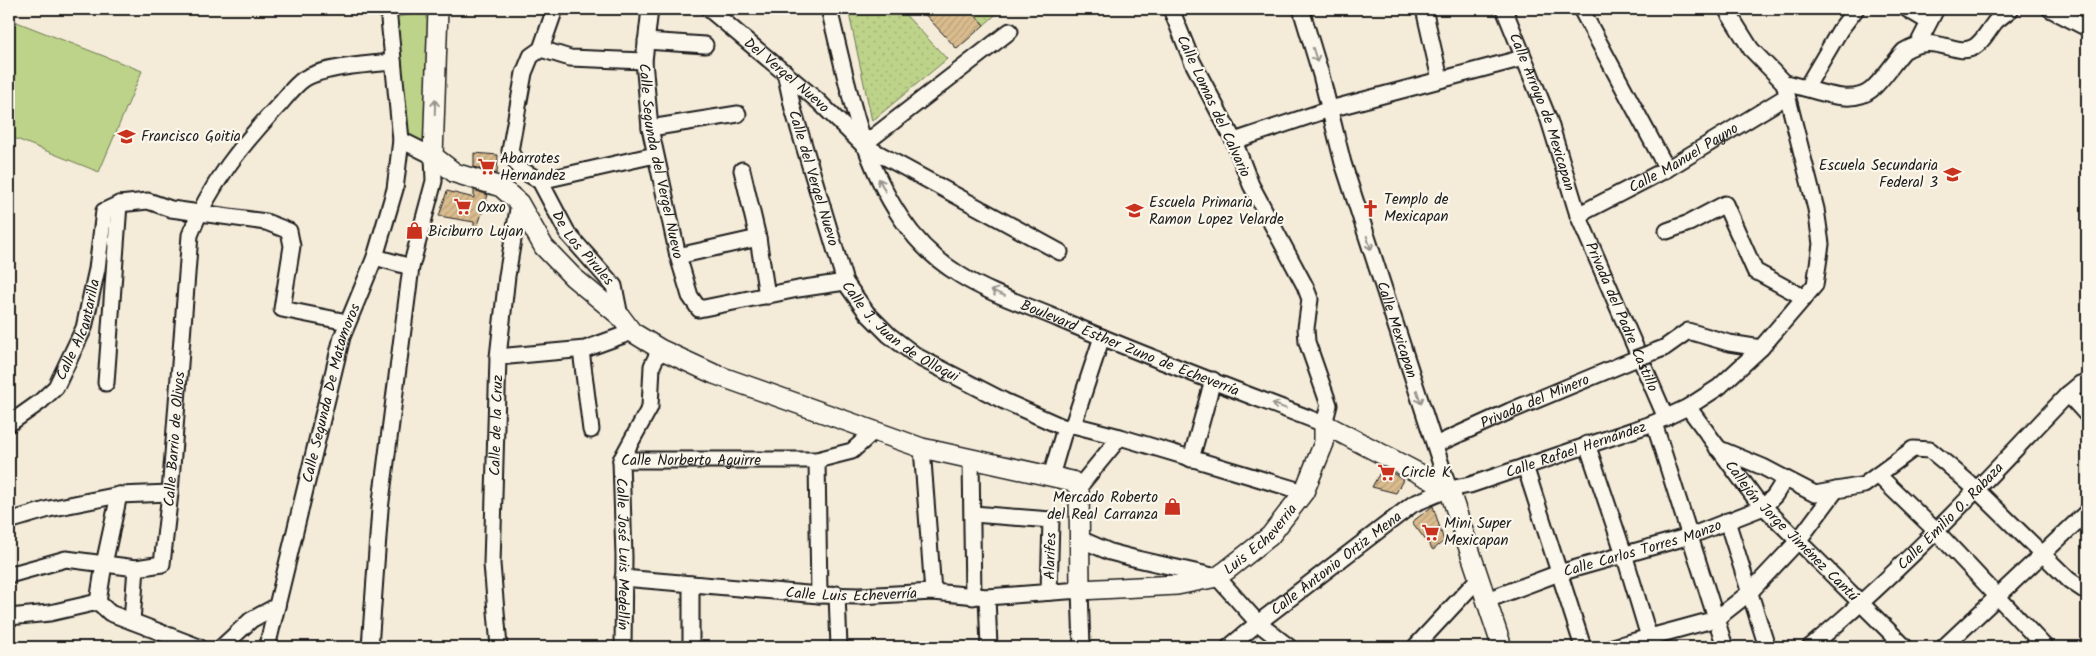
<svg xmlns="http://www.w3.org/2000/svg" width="2096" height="656" font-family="Kalam,sans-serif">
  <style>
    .park { fill: #bdd389; stroke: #6c7852 }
    .garden { fill: url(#garden-dots); stroke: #6c7852 }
    .building { fill: url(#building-hatch); stroke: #1c1c1c }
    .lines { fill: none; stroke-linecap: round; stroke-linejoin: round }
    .minor-casing { stroke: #1c1c1c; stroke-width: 19 }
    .tertiary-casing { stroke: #1c1c1c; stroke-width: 22 }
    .minor { stroke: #fbf7ec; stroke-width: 15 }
    .tertiary { stroke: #fbf7ec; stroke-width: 19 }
    .minor-bridge-casing { stroke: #1c1c1c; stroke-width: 19; stroke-linecap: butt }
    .minor-bridge { stroke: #fbf7ec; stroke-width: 15 }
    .oneway { stroke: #97948e }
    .labels { text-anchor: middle; stroke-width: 4.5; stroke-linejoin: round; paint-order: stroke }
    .street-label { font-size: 15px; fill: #1c1c1c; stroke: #fbf7ec }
    .poi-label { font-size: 15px; fill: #1c1c1c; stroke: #fbf7ec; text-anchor: start }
  </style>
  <defs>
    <pattern id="garden-dots" width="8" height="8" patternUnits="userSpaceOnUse" patternTransform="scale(1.25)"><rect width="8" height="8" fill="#bdd389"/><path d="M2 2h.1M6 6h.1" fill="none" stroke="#a2b576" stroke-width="1.8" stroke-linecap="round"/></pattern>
    <pattern id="building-hatch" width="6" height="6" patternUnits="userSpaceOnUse" patternTransform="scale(1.25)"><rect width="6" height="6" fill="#dabc8e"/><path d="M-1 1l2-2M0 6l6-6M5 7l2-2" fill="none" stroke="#baa17a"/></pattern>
  </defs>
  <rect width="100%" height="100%" fill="#f4ebd9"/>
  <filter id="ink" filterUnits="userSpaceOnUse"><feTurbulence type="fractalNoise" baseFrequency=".02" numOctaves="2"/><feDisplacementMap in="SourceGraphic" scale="10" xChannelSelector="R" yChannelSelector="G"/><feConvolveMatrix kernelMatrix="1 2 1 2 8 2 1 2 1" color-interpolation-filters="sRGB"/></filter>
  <g filter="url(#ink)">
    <g class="park">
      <path d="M415,9H431L424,148L406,139L396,17L415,14Z"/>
      <path d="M9,19L142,71L99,172L9,136Z"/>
    </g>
    <g class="garden">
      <path d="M848,9H900L947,59L872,121Z"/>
      <path d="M969,9H1002L984,25Z"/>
    </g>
    <g class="building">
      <path d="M920,9H969L984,25L957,49Z"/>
      <path d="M474,153L498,155L497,174L474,167Z"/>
      <path d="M474,190L488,195L476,231H474V222L439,216L447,191L474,198Z"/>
      <path d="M1383,467L1403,480L1396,493L1372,487Z"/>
      <path d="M1433,506L1444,541L1433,550L1412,522Z"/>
    </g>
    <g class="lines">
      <defs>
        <g id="minor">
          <path d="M555,9L541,49L531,56L524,73L510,151L520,169L540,181L655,155"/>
          <path id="s1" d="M650,9L644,61L650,128L678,256L690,296L699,309L798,289L845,282"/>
          <path id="s2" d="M709,9L818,101L863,145L1060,252"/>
          <path id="s3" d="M829,9C847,80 859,156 901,218C916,241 937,261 960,275C990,294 1029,306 1061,320C1147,357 1236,390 1324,424L1329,405L1307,342L1306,328L1310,299L1305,286L1251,185L1234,141L1192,61L1171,9"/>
          <path id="s4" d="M1301,9L1321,75L1343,163L1449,489"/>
          <path d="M1424,9L1440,79"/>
          <path id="s5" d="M1504,9L1549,120L1578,215L1666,418"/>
          <path d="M1581,9L1667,169"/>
          <path d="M1907,9L1929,22"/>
          <path d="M2050,9L2087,28"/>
          <path d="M646,41L705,45"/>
          <path d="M1918,44L1936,9"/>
          <path d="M541,49L570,58L644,61"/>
          <path id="s6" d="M785,72L793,109L845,282L867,313L889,335L918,357L1004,401L1065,428"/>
          <path d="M1784,83C1810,87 1849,108 1871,90C1883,80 1893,63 1904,51C1935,31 1955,58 1974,47C1983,42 1989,29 1996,21C2001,17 2006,13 2011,9"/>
          <path d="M1806,88L1840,30L1856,9"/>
          <path d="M650,128L738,114"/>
          <path d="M1234,141L1330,109L1523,58"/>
          <path d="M863,145L1010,31"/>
          <path d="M742,170L758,238L767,296"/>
          <path id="s7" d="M540,181L568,234L614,286L620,316"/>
          <path id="s8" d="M1578,215L1667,169L1787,96"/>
          <path d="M1667,231L1689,223L1725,204L1755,271L1805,298"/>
          <path d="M678,256L758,238"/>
          <path d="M375,257L411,267"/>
          <path d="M1664,348L1688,331L1729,343L1761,348"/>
          <path d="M581,350L591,430"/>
          <path d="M498,357L585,349L632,332"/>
          <path d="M106,383L119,204"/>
          <path d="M2068,394L2087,415"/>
          <path id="s9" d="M1688,407L1755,498L1905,647"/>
          <path d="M1654,423L1725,647"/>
          <path id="s10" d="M9,424L40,402L56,387L84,328L97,269L104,211L119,204L148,201L171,209L266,222L289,231L292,246L282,309L347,322"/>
          <path d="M1073,425L1120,437L1304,492"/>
          <path d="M1065,428L1073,425L1102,337"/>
          <path d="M1587,444L1624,554L1652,647"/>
          <path id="s11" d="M1435,445L1510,411L1635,359"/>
          <path d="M922,448L933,592"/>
          <path d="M1717,448L1763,467L1815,494L1864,485L1913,449L1930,450L1947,464L1977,490L2069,580L2087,592"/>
          <path d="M1191,459L1213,380"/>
          <path id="s12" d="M621,460H817L852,451L873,432"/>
          <path id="s13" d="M621,460L624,557L623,647"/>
          <path d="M621,460L650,407L652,366L660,349"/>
          <path d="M817,460L819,595"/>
          <path d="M971,460L973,597"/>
          <path d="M1525,466L1583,647"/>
          <path d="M1878,475L1936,531L2045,647"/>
          <path d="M1051,476L1065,428"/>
          <path d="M1079,487L1120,437"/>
          <path d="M973,514L1051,520L1049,592"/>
          <path d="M9,521L49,509L119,495L170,493"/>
          <path d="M1727,521L1767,647"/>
          <path d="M1080,539L1110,552L1133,558L1217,577L1258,623L1289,647"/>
          <path d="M9,575L66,559L136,568"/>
          <path id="s14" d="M623,578L819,595L859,596L933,592L987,597L1080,590L1082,647"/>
          <path d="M691,584V647"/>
          <path d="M837,594L839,647"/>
          <path d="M987,597L989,647"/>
          <path id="s15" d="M1487,600L1559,573L1690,536L1764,507L1775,495L1785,479"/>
          <path d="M98,602L104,564L119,495"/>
          <path d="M9,617L50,613L98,602L110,613L199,647"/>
          <path id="s16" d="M132,621L136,568L162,564L170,493L190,235C209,185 244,142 280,104C287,96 295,85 304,79C323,67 370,64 393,62"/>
          <path d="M222,647L251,620L277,606"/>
          <path id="s17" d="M267,647L342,337L375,257L395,189L401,140L388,9"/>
          <path d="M370,647L380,509L411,267L434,181L433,156L401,140"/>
          <path id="s18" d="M499,647L492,564L498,357L507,276L519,203"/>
          <path id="s19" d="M1229,647L1258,623L1413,504L1449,489L1470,485L1654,423L1688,407L1719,387L1761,348L1815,285L1821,244L1816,209L1784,83L1751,49L1726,9"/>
          <path d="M1415,647L1479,578"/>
          <path d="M1613,647L1716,619L1749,593L1798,541L1836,490"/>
          <path id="s20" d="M1810,647C1903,570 1985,481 2068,394L2080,384L2087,382"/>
          <path d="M1944,647L2087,512"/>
        </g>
        <g id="tertiary">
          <path id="s21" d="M438,9L433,156L455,173L501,187L519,203L544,247L573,277L620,316L632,332L660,349L714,374L922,448L1072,481L1079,487L1080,590L1177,585L1217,577L1227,570L1270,536L1304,492L1324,443V424L1449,489L1502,647"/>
        </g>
      </defs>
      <use href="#minor" class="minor-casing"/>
      <use href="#tertiary" class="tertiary-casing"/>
      <use href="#minor" class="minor"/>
      <use href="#tertiary" class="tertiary"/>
      <defs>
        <path id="minor-bridge" d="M1635,359L1664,348"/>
      </defs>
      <use href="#minor-bridge" class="minor-bridge-casing"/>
      <use href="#minor-bridge" class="minor-bridge"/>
    </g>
    <defs><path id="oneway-shaft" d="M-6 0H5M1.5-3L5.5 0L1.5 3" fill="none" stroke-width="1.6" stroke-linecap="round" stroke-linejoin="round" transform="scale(1.25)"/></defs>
    <g class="oneway">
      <use href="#oneway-shaft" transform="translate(1315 55) rotate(73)"/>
      <use href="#oneway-shaft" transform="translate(435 107) rotate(-88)"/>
      <use href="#oneway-shaft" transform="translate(882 185) rotate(-117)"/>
      <use href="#oneway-shaft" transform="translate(1369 243) rotate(72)"/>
      <use href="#oneway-shaft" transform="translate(998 293) rotate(-157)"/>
      <use href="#oneway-shaft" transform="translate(1419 397) rotate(72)"/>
      <use href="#oneway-shaft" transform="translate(1279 406) rotate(-159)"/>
    </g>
  </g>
  <defs>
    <symbol id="school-bare" viewBox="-9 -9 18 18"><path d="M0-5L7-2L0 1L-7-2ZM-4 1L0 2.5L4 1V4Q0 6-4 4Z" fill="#c8321e" stroke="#fbf7ec" stroke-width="2.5" paint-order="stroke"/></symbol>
    <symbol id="supermarket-bare" viewBox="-9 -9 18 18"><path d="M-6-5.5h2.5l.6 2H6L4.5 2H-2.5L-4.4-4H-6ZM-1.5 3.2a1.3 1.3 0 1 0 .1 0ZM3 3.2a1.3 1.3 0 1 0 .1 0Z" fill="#c8321e" stroke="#fbf7ec" stroke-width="2.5" paint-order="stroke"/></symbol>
    <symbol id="church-bare" viewBox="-9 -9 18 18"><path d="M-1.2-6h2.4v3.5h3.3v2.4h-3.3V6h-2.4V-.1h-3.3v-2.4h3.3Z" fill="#c8321e" stroke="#fbf7ec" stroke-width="2.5" paint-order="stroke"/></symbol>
    <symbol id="shop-bare" viewBox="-9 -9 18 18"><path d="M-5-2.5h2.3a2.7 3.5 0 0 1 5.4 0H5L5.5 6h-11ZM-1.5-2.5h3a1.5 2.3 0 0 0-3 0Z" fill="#c8321e" stroke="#fbf7ec" stroke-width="2.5" paint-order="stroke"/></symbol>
  </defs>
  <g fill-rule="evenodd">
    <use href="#school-bare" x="114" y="124" width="25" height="25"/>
    <use href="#supermarket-bare" x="474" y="154" width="25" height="25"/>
    <use href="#school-bare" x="1940" y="162" width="25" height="25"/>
    <use href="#supermarket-bare" x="450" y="194" width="25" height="25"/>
    <use href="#church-bare" x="1358" y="196" width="25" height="25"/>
    <use href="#school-bare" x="1122" y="198" width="25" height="25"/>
    <use href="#shop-bare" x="402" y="218" width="25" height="25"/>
    <use href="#supermarket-bare" x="1374" y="460" width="25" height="25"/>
    <use href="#shop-bare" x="1160" y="494" width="25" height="25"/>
    <use href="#supermarket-bare" x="1418" y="520" width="25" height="25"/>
  </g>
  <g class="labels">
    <g class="street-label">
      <text dy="5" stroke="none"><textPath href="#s2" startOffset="102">Del Vergel Nuevo</textPath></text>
      <text transform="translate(1214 106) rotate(65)" y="5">Calle Lomas del Calvario</text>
      <text dy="5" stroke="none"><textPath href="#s5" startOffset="110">Calle Arroyo de Mexicapan</textPath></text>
      <text dy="5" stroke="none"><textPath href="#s8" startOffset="120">Calle Manuel Payno</textPath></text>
      <text dy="5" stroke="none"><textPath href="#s1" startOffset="154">Calle Segunda del Vergel Nuevo</textPath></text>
      <text dy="5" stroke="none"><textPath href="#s6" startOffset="110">Calle del Vergel Nuevo</textPath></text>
      <text dy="5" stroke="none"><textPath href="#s7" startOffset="80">De Los Pirules</textPath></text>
      <text dy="5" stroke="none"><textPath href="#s5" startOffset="330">Privada del Padre Castillo</textPath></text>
      <text dy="5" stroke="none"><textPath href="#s10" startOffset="122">Calle Alcantarilla</textPath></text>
      <text dy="5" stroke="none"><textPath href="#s4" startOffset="335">Calle Mexicapan</textPath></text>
      <text dy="5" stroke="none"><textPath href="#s6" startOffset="294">Calle J. Juan de Olloqui</textPath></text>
      <text dy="5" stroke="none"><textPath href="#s3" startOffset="490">Boulevard Esther Zuno de Echeverría</textPath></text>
      <text dy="5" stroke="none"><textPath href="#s17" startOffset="262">Calle Segunda De Matamoros</textPath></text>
      <text dy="5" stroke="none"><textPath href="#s11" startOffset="109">Privada del Minero</textPath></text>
      <text dy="5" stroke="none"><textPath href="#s18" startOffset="222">Calle de la Cruz</textPath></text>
      <text dy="5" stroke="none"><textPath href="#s16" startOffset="205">Calle Barrio de Olivos</textPath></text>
      <text dy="5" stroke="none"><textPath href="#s19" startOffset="405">Calle Rafael Hernández</textPath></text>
      <text dy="5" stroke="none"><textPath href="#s12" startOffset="70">Calle Norberto Aguirre</textPath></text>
      <text dy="5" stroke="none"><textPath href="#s20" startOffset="192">Calle Emilio O. Rabaza</textPath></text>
      <text dy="5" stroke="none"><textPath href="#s9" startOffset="162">Callejón Jorge Jiménez Cantú</textPath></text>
      <text dy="5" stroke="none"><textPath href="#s21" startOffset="1195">Luis Echeverria</textPath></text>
      <text dy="5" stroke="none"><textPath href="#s15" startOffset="164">Calle Carlos Torres Manzo</textPath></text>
      <text dy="5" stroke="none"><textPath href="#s13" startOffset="94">Calle José Luis Medellín</textPath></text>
      <text transform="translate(1050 556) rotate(-88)" y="5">Alarifes</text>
      <text dy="5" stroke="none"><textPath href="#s19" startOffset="136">Calle Antonio Ortiz Mena</textPath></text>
      <text dy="5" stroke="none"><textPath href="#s14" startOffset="229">Calle Luis Echeverría</textPath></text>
    </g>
    <g class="poi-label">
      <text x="141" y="141">Francisco Goitia</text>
      <text x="500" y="163">Abarrotes<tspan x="500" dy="17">Hernandez</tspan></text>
      <text x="1938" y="170" text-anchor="end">Escuela Secundaria<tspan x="1938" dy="17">Federal 3</tspan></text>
      <text x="1384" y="204">Templo de<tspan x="1384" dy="17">Mexicapan</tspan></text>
      <text x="1149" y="207">Escuela Primaria<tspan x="1149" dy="17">Ramon Lopez Velarde</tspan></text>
      <text x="477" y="212">Oxxo</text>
      <text x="428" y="236">Biciburro Lujan</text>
      <text x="1401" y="477">Circle K</text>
      <text x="1158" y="502" text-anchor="end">Mercado Roberto<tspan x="1158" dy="17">del Real Carranza</tspan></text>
      <text x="1444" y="528">Mini Super<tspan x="1444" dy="17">Mexicapan</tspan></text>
    </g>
  </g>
  <rect width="2096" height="656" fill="none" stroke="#fbf7ec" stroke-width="30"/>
  <rect x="15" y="15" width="2066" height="626" fill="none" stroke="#1c1c1c" stroke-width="2" filter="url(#ink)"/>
</svg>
